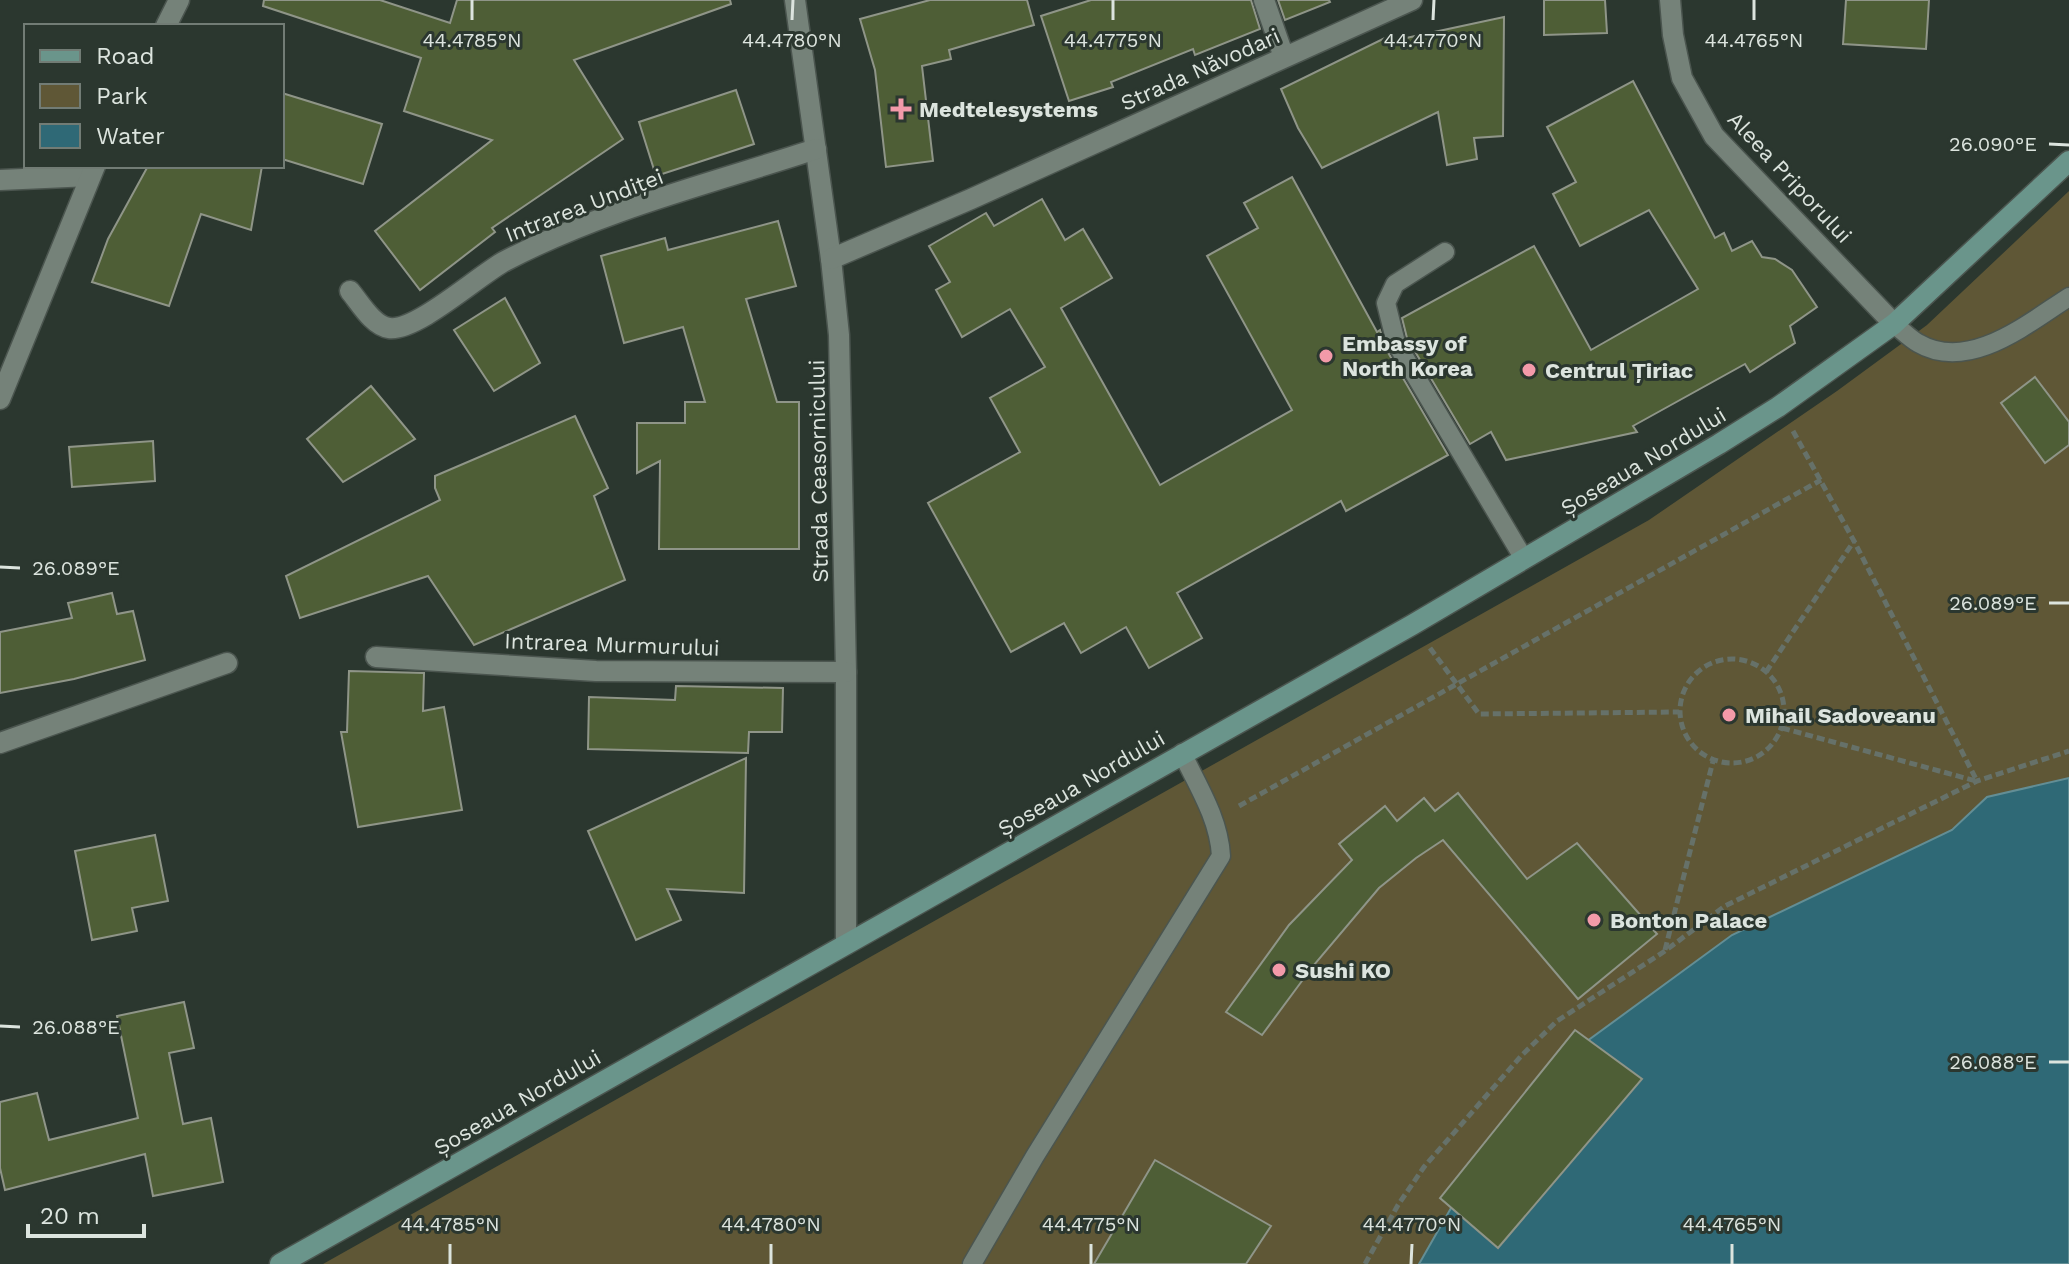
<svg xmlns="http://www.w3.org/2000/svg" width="2069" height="1264" font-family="'Work Sans',sans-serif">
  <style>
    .green { fill: #5f5736 }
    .water { fill: #2f6976; stroke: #638e95; stroke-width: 2 }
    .building { fill: #4e5e36; stroke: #8f9588; stroke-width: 2 }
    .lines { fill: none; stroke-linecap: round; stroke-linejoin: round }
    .lane-casing { stroke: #4b554f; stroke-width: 21 }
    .street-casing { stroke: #4b554f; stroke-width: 23 }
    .secondary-casing { stroke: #4b554f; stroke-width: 23 }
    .path { stroke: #667169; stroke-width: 5; stroke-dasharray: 8 4; stroke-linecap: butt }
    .lane { stroke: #758279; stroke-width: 18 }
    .street { stroke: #758279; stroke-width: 20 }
    .secondary { stroke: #6a958b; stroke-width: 20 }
    .ticks { fill: none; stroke: #dce4de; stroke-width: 3 }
    .poi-dot { fill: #f39aa9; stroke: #2b372f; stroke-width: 3 }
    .labels { text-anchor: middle; stroke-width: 6; stroke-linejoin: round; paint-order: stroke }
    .street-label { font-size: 22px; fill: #dce4de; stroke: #2b372f }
    .poi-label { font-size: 22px; font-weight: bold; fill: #dce4de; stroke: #2b372f; text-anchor: start }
    .ticks-label { font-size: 20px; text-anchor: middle; fill: #dce4de; stroke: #2b372f; stroke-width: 6; stroke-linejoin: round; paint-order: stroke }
  </style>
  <rect width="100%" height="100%" fill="#2b372f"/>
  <path class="green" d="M2069,191V778L1987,797L1952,830L1451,1208L1419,1264H323L1649,520L1837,391L1927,325Z"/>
  <path class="water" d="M2069,778V1264H1419L1451,1208L1579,1047L1732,935L1952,830L1987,797Z"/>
  <g class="building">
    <path d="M264,0H380L450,23L457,0H730L731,4L574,60L623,139L492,228L495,232L420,290L375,231L492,140L404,111L421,58L263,6Z"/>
    <path d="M930,0H1027L1034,25L949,50L951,59L922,66L933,161L886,167L875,70L860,19Z"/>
    <path d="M1091,0H1251L1260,29L1195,55L1193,49L1111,82L1113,87L1069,101L1041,16Z"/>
    <path d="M1278,0H1329L1330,2L1285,20Z"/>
    <path d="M1544,0H1605L1607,33L1544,35Z"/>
    <path d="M1846,0H1929L1926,49L1843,44Z"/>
    <path d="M1504,17L1503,136L1474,138L1477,159L1447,165L1438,112L1322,168L1298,128L1281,89L1391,35L1392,41Z"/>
    <path d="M1633,81L1715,238L1724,233L1732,251L1752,241L1762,257L1775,259L1792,270L1817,307L1790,326L1795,343L1750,372L1745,364L1633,426L1637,432L1506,460L1491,432L1470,444L1407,338L1402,318L1534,246L1591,350L1698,289L1649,210L1580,246L1553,194L1576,182L1547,127Z"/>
    <path d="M736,90L754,144L656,176L639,122Z"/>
    <path d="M282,93L382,124L363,184L282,159Z"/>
    <path d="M148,166H262L251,230L201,214L169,306L92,282L108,239Z"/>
    <path d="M1292,177L1377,332L1380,330L1386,349L1448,455L1346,511L1341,501L1177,593L1202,638L1149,668L1126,627L1081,653L1064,623L1011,652L928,503L1020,452L990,398L1045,367L1010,309L962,337L936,290L950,282L929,246L986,213L994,226L1042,199L1065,240L1083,229L1112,278L1061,308L1160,485L1292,410L1207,256L1258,228L1244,203Z"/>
    <path d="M778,221L796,286L746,299L777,402H799V549H659L660,461L637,473V423H685V402H705L683,327L624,343L601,256L665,238L668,250Z"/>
    <path d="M505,298L540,363L494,391L454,330Z"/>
    <path d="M2035,377L2069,422V445L2045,463L2001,403Z"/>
    <path d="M371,386L415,439L343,482L307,439Z"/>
    <path d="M575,416L608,488L594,496L625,580L474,645L428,576L300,618L286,576L440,500L435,488V476Z"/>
    <path d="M153,441L155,481L72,487L69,447Z"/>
    <path d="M112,593L117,614L133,611L145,660L74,679L0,693V632L72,618L68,603Z"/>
    <path d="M349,671L424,673L423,711L444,707L462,810L358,827L341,732H347Z"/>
    <path d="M676,686L783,688L782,732H749L748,753L588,749L589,697L675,700Z"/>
    <path d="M746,758L744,893L667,889L681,920L636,940L588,831Z"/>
    <path d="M1458,793L1527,879L1577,843L1657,934L1578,999L1443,840L1416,858L1379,888L1313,966L1262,1035L1226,1012L1289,925L1352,860L1339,844L1385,806L1397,821L1424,798L1435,811Z"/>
    <path d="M155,835L168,901L132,908L137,931L92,940L75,851Z"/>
    <path d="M184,1002L194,1048L169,1053L183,1124L211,1118L223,1182L153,1196L145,1154L5,1190L0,1168V1102L37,1093L49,1140L138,1118L117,1016Z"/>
    <path d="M1575,1030L1642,1079L1498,1248L1440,1198Z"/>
    <path d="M1155,1160L1271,1226L1246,1264H1094Z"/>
  </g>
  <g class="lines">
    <defs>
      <g id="lane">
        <path d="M1445,252L1395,284L1386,303L1396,343L1524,559"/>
        <path d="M1894,324C1902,330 1909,338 1918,343C1969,373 2028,323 2069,297"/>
        <path d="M972,1264L1035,1156L1221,856C1219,819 1198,786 1182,753"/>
      </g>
      <g id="street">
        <path d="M795,0L831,259L839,335L846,672V944"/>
        <path d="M1264,0L1284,57"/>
        <path d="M1670,0L1673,35L1682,78L1714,136L1894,324"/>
        <path d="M166,26L179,0"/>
        <path d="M0,180L90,176"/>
        <path d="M831,259L971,199L1412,0"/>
        <path d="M350,291C360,303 373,326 389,328C416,332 479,275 505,261C602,210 712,183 816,149"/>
        <path d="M0,399L95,166"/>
        <path d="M376,657L596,671L846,672"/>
        <path d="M0,743L227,663"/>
      </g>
      <path id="secondary" d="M280,1264L1412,625L1719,444L1778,407L1894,324L2069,161"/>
    </defs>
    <use href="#lane" class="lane-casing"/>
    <use href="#street" class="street-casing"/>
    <use href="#secondary" class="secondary-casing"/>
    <g class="path">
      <path d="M1793,431L1854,541L1977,781"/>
      <path d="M1430,648L1479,714L1679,712"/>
      <circle cx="1732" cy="711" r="52"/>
      <path d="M1766,672L1854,541"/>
      <path d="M1782,728L1976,781"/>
      <path d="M1239,806L1821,480"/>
      <path d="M1665,950L1713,761"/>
      <path d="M1365,1264L1398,1205L1424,1167L1522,1055L1557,1021L1665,951L1725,906L1977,781L2069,751"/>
    </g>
    <use href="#lane" class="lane"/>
    <use href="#street" class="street"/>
    <use href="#secondary" class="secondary"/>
  </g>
  <path class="ticks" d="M472,20V0M792,20L793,0M1113,20V0M1433,20L1434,0M1754,20V0M2049,144L2069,145M0,567L20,568M2049,603H2069M0,1026L20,1027M2049,1062H2069M450,1264V1244M771,1264V1244M1091,1264V1244M1411,1264L1412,1244M1732,1264V1244"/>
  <g class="poi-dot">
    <path d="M897 97h8v8h8v8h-8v8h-8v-8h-8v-8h8z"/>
    <circle cx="1326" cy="356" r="8"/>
    <circle cx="1529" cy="370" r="8"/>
    <circle cx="1729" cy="715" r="8"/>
    <circle cx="1594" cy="920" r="8"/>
    <circle cx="1279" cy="970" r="8"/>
  </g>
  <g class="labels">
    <g class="street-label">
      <text transform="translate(1200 69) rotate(-24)" y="8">Strada Năvodari</text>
      <text transform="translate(1790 177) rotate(47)" y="8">Aleea Priporului</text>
      <text transform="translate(584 205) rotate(-21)" y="8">Intrarea Undiței</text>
      <text transform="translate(1643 461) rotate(-31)" y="8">Șoseaua Nordului</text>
      <text transform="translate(818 471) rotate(-91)" y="8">Strada Ceasornicului</text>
      <text transform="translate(612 644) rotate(2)" y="8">Intrarea Murmurului</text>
      <text transform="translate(1081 783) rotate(-30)" y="8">Șoseaua Nordului</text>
      <text transform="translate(517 1102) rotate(-30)" y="8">Șoseaua Nordului</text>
    </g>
    <g class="poi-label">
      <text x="919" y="117">Medtelesystems</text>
      <text x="1342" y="351">Embassy of<tspan x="1342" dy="25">North Korea</tspan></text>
      <text x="1545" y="378">Centrul Țiriac</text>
      <text x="1745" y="723">Mihail Sadoveanu</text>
      <text x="1610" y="928">Bonton Palace</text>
      <text x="1295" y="978">Sushi KO</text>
    </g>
  </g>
  <g class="ticks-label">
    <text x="472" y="47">44.4785°N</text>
    <text x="792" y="47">44.4780°N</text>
    <text x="1113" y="47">44.4775°N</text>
    <text x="1433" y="47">44.4770°N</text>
    <text x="1754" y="47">44.4765°N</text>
    <text x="1993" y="151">26.090°E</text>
    <text x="76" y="575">26.089°E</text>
    <text x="1993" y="610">26.089°E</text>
    <text x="76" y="1034">26.088°E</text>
    <text x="1993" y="1069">26.088°E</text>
    <text x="450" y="1231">44.4785°N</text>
    <text x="771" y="1231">44.4780°N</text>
    <text x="1091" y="1231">44.4775°N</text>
    <text x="1412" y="1231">44.4770°N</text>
    <text x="1732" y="1231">44.4765°N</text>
  </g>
  <rect x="24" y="24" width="260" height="144" fill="#2b372f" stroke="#727c75" stroke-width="2"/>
  <rect x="40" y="50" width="40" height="12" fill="#6a958b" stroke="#727c75" stroke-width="2"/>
  <text x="96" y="64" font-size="24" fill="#dce4de">Road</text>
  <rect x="40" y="84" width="40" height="24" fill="#5f5736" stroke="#727c75" stroke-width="2"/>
  <text x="96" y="104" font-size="24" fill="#dce4de">Park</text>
  <rect x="40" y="124" width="40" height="24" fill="#2f6976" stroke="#727c75" stroke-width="2"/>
  <text x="96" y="144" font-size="24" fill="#dce4de">Water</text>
  <path d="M28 1224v12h116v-12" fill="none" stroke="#dce4de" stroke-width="4"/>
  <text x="40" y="1224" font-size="24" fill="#dce4de" stroke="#2b372f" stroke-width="6" paint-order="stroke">20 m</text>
</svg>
